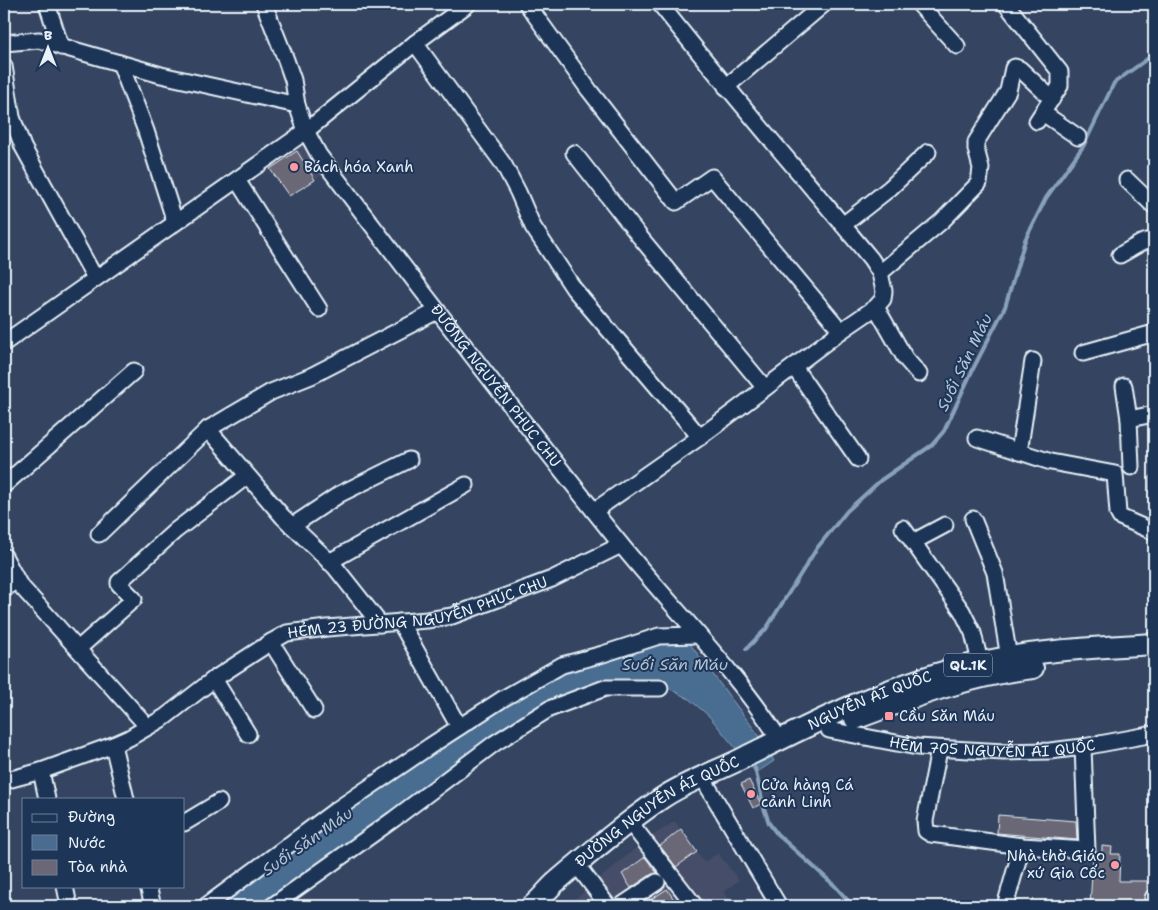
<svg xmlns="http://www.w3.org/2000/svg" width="1158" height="910" font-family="'Shantell Sans',sans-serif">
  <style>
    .built { fill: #444e68 }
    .green { fill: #537373; stroke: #9eb2b6 }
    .water { fill: #4a6c91; stroke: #89a1ba }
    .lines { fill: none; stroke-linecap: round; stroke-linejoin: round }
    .stream { stroke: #89a1ba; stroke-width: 4 }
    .building { fill: #6b6777; stroke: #e8f1f8 }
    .minor-casing { stroke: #e8f1f8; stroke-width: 19 }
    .major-casing { stroke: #e8f1f8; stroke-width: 24 }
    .minor { stroke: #1d3557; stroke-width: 15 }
    .major { stroke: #1d3557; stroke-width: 20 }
    .poi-dot { fill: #ff9aa2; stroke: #1d3557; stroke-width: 2 }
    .labels { text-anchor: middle; stroke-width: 4; stroke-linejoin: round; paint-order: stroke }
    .shield { fill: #1d3557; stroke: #abb9c8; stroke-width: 1 }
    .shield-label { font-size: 14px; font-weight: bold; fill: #e8f1f8 }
    .poi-label { font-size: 15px; fill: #e8f1f8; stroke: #1d3557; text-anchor: start }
    .street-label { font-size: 15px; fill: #e8f1f8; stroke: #1d3557 }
    .water-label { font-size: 16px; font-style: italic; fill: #b1c2d4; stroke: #1d3557 }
  </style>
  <rect width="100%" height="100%" fill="#344461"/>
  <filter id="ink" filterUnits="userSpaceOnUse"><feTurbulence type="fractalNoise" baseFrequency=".02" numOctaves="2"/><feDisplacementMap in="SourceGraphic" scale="10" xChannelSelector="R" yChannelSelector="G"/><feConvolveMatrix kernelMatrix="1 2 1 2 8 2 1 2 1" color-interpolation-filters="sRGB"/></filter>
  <g filter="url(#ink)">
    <g class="built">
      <path d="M304,140L313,159L324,174L289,196L267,165Z"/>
      <path d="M675,821L704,862L718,853L739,880L724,892L734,906H567L644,841Z"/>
    </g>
    <path class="green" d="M1150,476H1154V528L1149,526Z"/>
    <path class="water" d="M687,640L763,741L774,761L756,773L709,716L689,699L662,685L547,706L265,906H213L340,812L563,669L658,641Z"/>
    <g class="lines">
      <g class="stream">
        <path d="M746,649L766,629L817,548L847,511L881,480L932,445L944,431L974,367L1005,307L1025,240L1046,198L1084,145L1114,83L1154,54"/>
        <path d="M755,768L764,808L769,823L777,834L834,885L853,906"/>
      </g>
    </g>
    <g class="building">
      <path d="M297,151L315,180L289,196L270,169Z"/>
      <path d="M749,780L761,804L753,808L741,784Z"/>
      <path d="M998,815L1076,821L1077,840L997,833Z"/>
      <path d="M681,829L697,852L676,867L660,846Z"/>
      <path d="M1102,846L1112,847L1111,854H1120L1119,881H1147V891L1144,898L1147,906H1090L1093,857L1096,852L1102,853Z"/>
      <path d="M645,857L657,873L652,874L631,888L622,874Z"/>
      <path d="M667,889L675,901L666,906H641Z"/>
    </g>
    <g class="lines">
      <defs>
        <g id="minor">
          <path d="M47,4L61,47"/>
          <path id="s1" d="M264,4L286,60L293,80L297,105L306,131L319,155C417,285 516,414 618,541C671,607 733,667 780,740"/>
          <path d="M527,4L589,90L676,202L712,177L841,331"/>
          <path d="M919,4L957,46"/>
          <path d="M1006,4L1060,72V86L1037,121"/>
          <path d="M4,43L39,40L161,75L297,105"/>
          <path d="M415,43L504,165L518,192L533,227L574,289L700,437"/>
          <path d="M120,63L146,131L175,222"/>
          <path d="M4,66L12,117L23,147L95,278"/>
          <path d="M726,87L824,4"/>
          <path d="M1043,113L1078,137"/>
          <path d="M574,153L640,237L765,388"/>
          <path d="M237,180L319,309"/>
          <path d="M1127,180L1154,206"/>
          <path d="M843,225L890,188L928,152"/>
          <path d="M1120,255L1141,243L1154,239"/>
          <path d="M880,273L942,221L979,183L981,168L976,149V142L1008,91L1013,68L1015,67L1020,69L1052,99"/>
          <path d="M876,307L905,358L919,374"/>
          <path d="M4,343L306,131L415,43L468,4"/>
          <path d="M1083,353L1154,333"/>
          <path d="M794,367L858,459"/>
          <path d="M1124,386L1129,419L1154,414"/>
          <path d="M1129,419L1131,467"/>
          <path d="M208,429L283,517L335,567L380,624"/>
          <path d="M977,438L1051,462L1115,474L1118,513L1120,517L1154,532"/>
          <path d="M1019,452L1033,361"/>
          <path d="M4,485L134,371"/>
          <path d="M594,511L700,437L841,331L876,307L883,299L884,291L880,273L871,259C801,174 728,91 660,4"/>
          <path d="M973,519L995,573L1009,658"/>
          <path d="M292,526L340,494L409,460"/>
          <path d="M903,528L962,611L973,633L980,662"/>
          <path d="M99,534L208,429L271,392L311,376L437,311"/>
          <path d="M913,542L945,525"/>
          <path d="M4,556L19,584L148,727"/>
          <path d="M329,562L466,485"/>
          <path d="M4,590L16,579"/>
          <path d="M400,622L459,727"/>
          <path d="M271,642L314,710"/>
          <path d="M78,649L134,599L119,584V582L175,531L247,476"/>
          <path d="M214,679L248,734"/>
          <path id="s2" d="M829,730L917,747L1004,752L1050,751L1083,747L1154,734"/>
          <path d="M113,745L126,799"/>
          <path d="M939,750L925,821L926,831L931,834L1022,846L1087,850L1083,747"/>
          <path d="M41,771L47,799"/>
          <path id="s3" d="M4,781L41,771L113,745L129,738L165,717L214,679L271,642L287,633L327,628L427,620L452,616L552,579L621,545"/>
          <path d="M708,787L779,906"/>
          <path d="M184,823L219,802"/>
          <path d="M635,829L695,906"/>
          <path d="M583,873L608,906"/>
          <path d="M65,886L69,906"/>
          <path d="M148,886L153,906"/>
          <path d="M1153,898H1154"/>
          <path d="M206,906L336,810L430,746L504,698L562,665L603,654L659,636L698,635"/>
          <path d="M272,906L394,819L495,743L549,709L605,688H660"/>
          <path d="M621,906L657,882"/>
          <path d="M1005,906L1022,846"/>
        </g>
        <g id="major">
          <path d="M855,719C913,697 971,675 1033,668"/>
          <path id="s4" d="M532,906C541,899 547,890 556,882C590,853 625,823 662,798C689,780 719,771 747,756C821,719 897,681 978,663C1035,650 1096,648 1154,644"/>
        </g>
      </defs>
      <use href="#minor" class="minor-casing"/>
      <use href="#major" class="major-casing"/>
      <use href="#minor" class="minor"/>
      <use href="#major" class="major"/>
    </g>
  </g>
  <g class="poi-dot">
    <circle cx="294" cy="167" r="5"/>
    <rect x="884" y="711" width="10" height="10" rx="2.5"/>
    <circle cx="751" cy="794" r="5"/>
    <circle cx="1115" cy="865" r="5"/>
  </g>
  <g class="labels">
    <rect class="shield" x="944" y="653.5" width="48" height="23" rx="4"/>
    <g class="shield-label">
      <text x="968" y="670">QL.1K</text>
    </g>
    <g class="poi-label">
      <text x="304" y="172">Bách hóa Xanh</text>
      <text x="899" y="721">Cầu Săn Máu</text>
      <text x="761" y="790">Cửa hàng Cá<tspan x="761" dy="17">cảnh Linh</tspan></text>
      <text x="1105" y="861" text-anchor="end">Nhà thờ Giáo<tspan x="1105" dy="17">xứ Gia Cốc</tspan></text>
    </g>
    <g class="street-label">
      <text dy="5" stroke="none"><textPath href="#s1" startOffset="452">ĐƯỜNG NGUYỄN PHÚC CHU</textPath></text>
      <text dy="5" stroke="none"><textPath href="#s3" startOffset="456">HẺM 23 ĐƯỜNG NGUYỄN PHÚC CHU</textPath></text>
      <text dy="5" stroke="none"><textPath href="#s4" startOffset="399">NGUYỄN ÁI QUỐC</textPath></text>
      <text dy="5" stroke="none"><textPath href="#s2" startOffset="165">HẺM 705 NGUYỄN ÁI QUỐC</textPath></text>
      <text dy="5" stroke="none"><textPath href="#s4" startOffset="158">ĐƯỜNG NGUYỄN ÁI QUỐC</textPath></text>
    </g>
    <g class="water-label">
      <text transform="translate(964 362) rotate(-64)" y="6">Suối Săn Máu</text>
      <text x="675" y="670">Suối Săn Máu</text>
      <text transform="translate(307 841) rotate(-35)" y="6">Suối Săn Máu</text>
    </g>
  </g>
  <rect width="1158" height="910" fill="none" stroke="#1d3557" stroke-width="20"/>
  <rect x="10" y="10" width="1138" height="890" fill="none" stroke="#e8f1f8" stroke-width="2" filter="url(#ink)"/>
  <rect x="22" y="798" width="162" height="90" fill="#1d3557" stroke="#6e8097"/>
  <rect x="32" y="814" width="25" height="8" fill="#1d3557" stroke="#6e8097"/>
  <text x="68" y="822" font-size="15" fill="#e8f1f8">Đường</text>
  <rect x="32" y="835" width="25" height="15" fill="#4a6c91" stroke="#6e8097"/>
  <text x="68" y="848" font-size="15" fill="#e8f1f8">Nước</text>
  <rect x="32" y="860" width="25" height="15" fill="#6b6777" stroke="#6e8097"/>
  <text x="68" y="872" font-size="15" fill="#e8f1f8">Tòa nhà</text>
  <g transform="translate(48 48)" stroke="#1d3557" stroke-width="4" paint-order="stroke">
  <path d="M0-4L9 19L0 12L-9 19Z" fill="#e8f1f8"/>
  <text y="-8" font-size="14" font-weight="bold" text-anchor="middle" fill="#e8f1f8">B</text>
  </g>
</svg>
